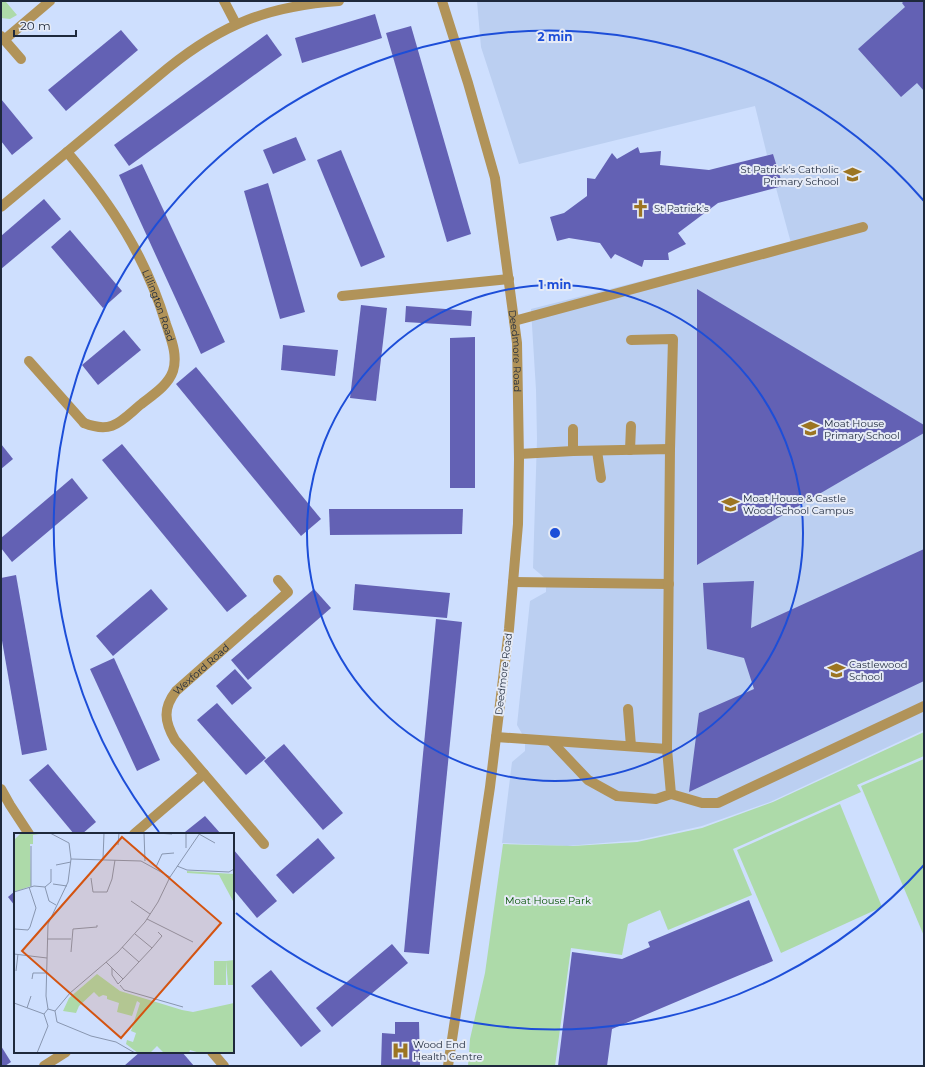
<svg xmlns="http://www.w3.org/2000/svg" width="925" height="1067" font-family="Montserrat,sans-serif">
  <style>
    .built { fill: #bbcff1 }
    .green { fill: #addaa9 }
    .building { fill: #6361b4 }
    .lines { fill: none; stroke-linecap: round; stroke-linejoin: round }
    .service { stroke: #b19359; stroke-width: 10 }
    .minor { stroke: #b19359; stroke-width: 10 }
    .tertiary { stroke: #b19359; stroke-width: 10 }
    .ring { fill: none; stroke: #1d4ed8; stroke-width: 2 }
    .labels { text-anchor: middle; stroke-width: 4; stroke-linejoin: round; paint-order: stroke }
    .poi-label { font-size: 10px; fill: #1e293c; stroke: #e6ebf6; text-anchor: start }
    .street-label { font-size: 10px; fill: #1e293c; stroke: #e6ebf6 }
    .park-label { font-size: 10px; fill: #035102; stroke: #e6ebf6 }
    .inset-road { fill: none; stroke: #8896b0; stroke-width: 1 }
    .view { fill: #d45411; fill-opacity: 0.15; stroke: #d45411; stroke-width: 2 }
    .inset-edge { fill: none; stroke: #1e293c; stroke-width: 2 }
    .centre { fill: #1d4ed8; stroke: #e6ebf6; stroke-width: 2 }
    .ring-label { font-size: 12px; text-anchor: middle; font-weight: bold; fill: #1d4ed8; stroke: #e6ebf6; stroke-width: 4; stroke-linejoin: round; paint-order: stroke }
  </style>
  <rect width="100%" height="100%" fill="#cedffe"/>
  <path class="built" d="M477,1H924V730L770,802L702,826L639,840L567,846L502,843L512,762L525,751V739L517,725L530,601L546,592V579L533,568L537,439L536,390L531,309L791,243L776,188L783,186L773,154L767,155L755,106L519,164L481,47Z"/>
  <g class="green">
    <path d="M1,1H7L6,2L17,15L10,19L1,18Z"/>
    <path d="M924,732V756L857,785L861,792L733,849L752,895L668,930L660,910L628,924L622,955L571,948L555,1066H468L470,1039L485,973L503,844L573,846L637,842L702,828L773,802Z"/>
    <path d="M924,759V936L861,786Z"/>
    <path d="M840,804L882,907L781,953L737,850Z"/>
  </g>
  <g class="building">
    <path d="M904,1H924V91L917,83L901,97L858,49L905,7L902,3Z"/>
    <path d="M375,14L382,38L302,63L295,38Z"/>
    <path d="M411,26L471,234L447,242L386,33Z"/>
    <path d="M121,30L138,50L66,111L48,90Z"/>
    <path d="M267,34L282,55L129,166L114,145Z"/>
    <path d="M1,99L33,138L12,155L1,141Z"/>
    <path d="M296,137L306,160L273,174L263,150Z"/>
    <path d="M638,147L640,153L661,151L660,165L709,170L773,154L783,186L718,203L678,233L686,244L668,253L669,260H644L642,267L615,254L611,259L600,243L569,238L557,241L550,217L564,213L587,196V178L595,179L612,153L617,159Z"/>
    <path d="M341,150L385,257L361,267L317,160Z"/>
    <path d="M142,164L225,342L201,354L119,175Z"/>
    <path d="M268,183L305,312L280,319L244,191Z"/>
    <path d="M44,199L61,219L1,269V236Z"/>
    <path d="M70,230L122,291L103,308L51,247Z"/>
    <path d="M697,289L924,425V433L697,565Z"/>
    <path d="M361,305L387,308L376,401L350,398Z"/>
    <path d="M406,306L472,311L471,326L405,322Z"/>
    <path d="M124,330L141,350L98,385L82,365Z"/>
    <path d="M475,337V488H450V338Z"/>
    <path d="M283,345L338,350L335,376L281,370Z"/>
    <path d="M196,367L321,519L301,536L176,384Z"/>
    <path d="M1,444L13,459L1,469Z"/>
    <path d="M122,444L247,596L227,612L102,460Z"/>
    <path d="M72,478L88,498L12,562L1,548V538Z"/>
    <path d="M329,509H463L462,534L330,535Z"/>
    <path d="M924,549V681L689,792L699,713L754,689L744,658L707,649L703,583L754,581L751,628Z"/>
    <path d="M16,575L47,750L22,755L1,635V578Z"/>
    <path d="M355,584L450,593L447,618L353,610Z"/>
    <path d="M151,589L168,609L113,656L96,636Z"/>
    <path d="M314,589L331,608L248,680L231,660Z"/>
    <path d="M436,619L462,622L429,954L404,952Z"/>
    <path d="M114,658L160,760L137,771L90,669Z"/>
    <path d="M235,669L252,688L232,705L216,686Z"/>
    <path d="M217,703L266,758L246,775L197,720Z"/>
    <path d="M284,744L343,813L323,830L264,761Z"/>
    <path d="M48,764L96,822L82,834H74L29,780Z"/>
    <path d="M205,816L221,834H187L185,832Z"/>
    <path d="M318,838L335,858L293,894L276,875Z"/>
    <path d="M233,849L277,901L257,918L233,889Z"/>
    <path d="M15,891V906L8,897Z"/>
    <path d="M749,900L773,961L612,1029L607,1066H558L572,952L622,959L650,947L648,942Z"/>
    <path d="M392,944L408,963L332,1027L316,1008Z"/>
    <path d="M271,970L321,1031L301,1047L251,986Z"/>
    <path d="M395,1022H419L420,1066H381L382,1033L395,1034Z"/>
    <path d="M1,1046L11,1062L5,1066H1Z"/>
    <path d="M140,1052H182L194,1066H124Z"/>
  </g>
  <g class="lines">
    <g class="service">
      <path d="M1,36L21,59"/>
      <path d="M4,40L50,1"/>
      <path d="M514,321L863,227"/>
      <path d="M631,340L673,339L670,449"/>
      <path d="M29,361L84,423"/>
      <path d="M630,450L631,426"/>
      <path d="M573,451V429"/>
      <path d="M597,451L601,478"/>
      <path d="M513,582L669,584"/>
      <path d="M628,709L631,746"/>
      <path d="M496,737L667,749L670,449L573,451L519,454"/>
      <path d="M551,741L588,780L617,796L656,799L671,794L667,749"/>
      <path d="M671,794L702,803H718L924,706"/>
    </g>
    <g class="minor">
      <path d="M224,1L236,24"/>
      <path id="s1" d="M67,152C112,205 146,257 166,324C171,339 178,355 173,371C168,386 151,396 140,405C120,422 112,434 84,423"/>
      <path d="M1,207L168,68C223,24 268,6 339,1"/>
      <path d="M342,296L509,279"/>
      <path d="M1,789L10,805L29,834"/>
      <path d="M134,834L204,774"/>
      <path id="s2" d="M264,844L175,740C164,721 163,708 176,691L288,592L278,580"/>
      <path d="M212,1052L224,1066"/>
      <path d="M44,1066L66,1052"/>
    </g>
    <path class="tertiary" id="s3" d="M442,1L468,83L495,178L517,343L519,459L518,524L509,629L490,787L448,1066"/>
  </g>
  <g class="ring">
    <circle cx="555" cy="533" r="248"/>
    <path d="M924 865A496 496 0 0 1 236 913M159 832A496 496 0 0 1 924 201"/>
  </g>
  <defs>
    <symbol id="school-bare" viewBox="-9 -9 18 18"><path d="M0-5L7-2L0 1L-7-2ZM-4 1L0 2.5L4 1V4Q0 6-4 4Z" fill="#9c7522" stroke="#e6ebf6" stroke-width="2.5" paint-order="stroke"/></symbol>
    <symbol id="church-bare" viewBox="-9 -9 18 18"><path d="M-1.2-6h2.4v3.5h3.3v2.4h-3.3V6h-2.4V-.1h-3.3v-2.4h3.3Z" fill="#9c7522" stroke="#e6ebf6" stroke-width="2.5" paint-order="stroke"/></symbol>
    <symbol id="hospital-bare" viewBox="-9 -9 18 18"><path d="M-5-5h3v3.5h4V-5h3V5h-3V1.5h-4V5h-3Z" fill="#9c7522" stroke="#e6ebf6" stroke-width="2.5" paint-order="stroke"/></symbol>
  </defs>
  <g fill-rule="evenodd">
    <use href="#school-bare" x="840" y="162" width="25" height="25"/>
    <use href="#church-bare" x="628" y="196" width="25" height="25"/>
    <use href="#school-bare" x="798" y="416" width="25" height="25"/>
    <use href="#school-bare" x="718" y="492" width="25" height="25"/>
    <use href="#school-bare" x="824" y="658" width="25" height="25"/>
    <use href="#hospital-bare" x="388" y="1038" width="25" height="25"/>
  </g>
  <g class="labels">
    <g class="poi-label">
      <text x="839" y="173" text-anchor="end">St Patrick's Catholic<tspan x="839" dy="12">Primary School</tspan></text>
      <text x="654" y="212">St Patrick's</text>
      <text x="824" y="427">Moat House<tspan x="824" dy="12">Primary School</tspan></text>
      <text x="743" y="502">Moat House &amp; Castle<tspan x="743" dy="12">Wood School Campus</tspan></text>
      <text x="849" y="668">Castlewood<tspan x="849" dy="12">School</tspan></text>
      <text x="413" y="1048">Wood End<tspan x="413" dy="12">Health Centre</tspan></text>
    </g>
    <g class="street-label">
      <text dy="4" stroke="none"><textPath href="#s1" startOffset="180">Lillington Road</textPath></text>
      <text dy="4" stroke="none"><textPath href="#s3" startOffset="359">Deedmore Road</textPath></text>
      <text dy="4" stroke="none"><textPath href="#s2" startOffset="223">Wexford Road</textPath></text>
      <text transform="translate(503 674) rotate(-83)" y="4">Deedmore Road</text>
    </g>
    <g class="park-label">
      <text x="548" y="904">Moat House Park</text>
    </g>
  </g>
  <g transform="translate(14 833)">
    <rect width="220" height="220" fill="#cedffe"/>
    <path d="M7,0H32L19,2V11H16L17,53L0,59V7ZM173,38L220,41V70L205,42L173,40ZM220,127V152H214L212,128ZM200,128H212V152H200ZM83,141L106,158L168,177L179,179L220,170V220H186L176,217L175,220H150L143,213L136,220H124L112,211L113,207L119,209L122,200L117,198L126,170L123,168L118,183L103,179L105,170L93,166V163L89,162L85,164L80,159L65,173L62,180L49,178L55,165Z" fill="#addaa9"/>
    <path class="inset-road" d="M130,0L131,28M142,0L158,1M185,1L201,10M104,12L105,0M17,13V54M172,15V0M57,26L127,28L156,44M89,26L90,0M42,32L57,29M163,33L173,37L215,39L220,36M142,34L148,21L160,20M77,45L79,59H93L98,46L101,27M39,51L53,53M31,54L37,49V36M0,59L20,53L31,54L35,68L42,72M117,68L136,81M133,86L179,109M0,92V107M1,96L14,97L16,94L22,75L15,54M33,106H57M108,114L125,129M138,115L148,103L144,99M57,119L59,96L83,94V92M0,121L33,125M92,129L109,146L138,115L121,101M98,135V142L104,151L109,146M2,138L4,121M18,146L19,140H32M106,152L110,157L169,174M0,170L30,181M13,175L17,163M34,176L32,163L34,91L54,49L57,26L55,10L36,0M34,176L41,178L43,189M41,178L56,160L104,119L131,89L144,69L156,44L186,0M43,189L77,203L102,209L121,220M34,193L30,181L34,176M23,220L34,193"/>
    <path class="view" d="M108,4L207,90L107,205L8,118Z"/>
    <rect width="220" height="220" class="inset-edge"/>
  </g>
  <circle cx="555" cy="533" r="6" class="centre"/>
  <g class="ring-label">
    <text x="555" y="41">2 min</text>
    <text x="555" y="289">1 min</text>
  </g>
  <rect width="925" height="1067" fill="none" stroke="#1e293c" stroke-width="4"/>
  <path d="M14 30v6h62v-6" fill="none" stroke="#1e293c" stroke-width="2"/>
  <text x="20" y="30" font-size="12" fill="#1e293c" stroke="#e6ebf6" stroke-width="3" paint-order="stroke">20 m</text>
</svg>
